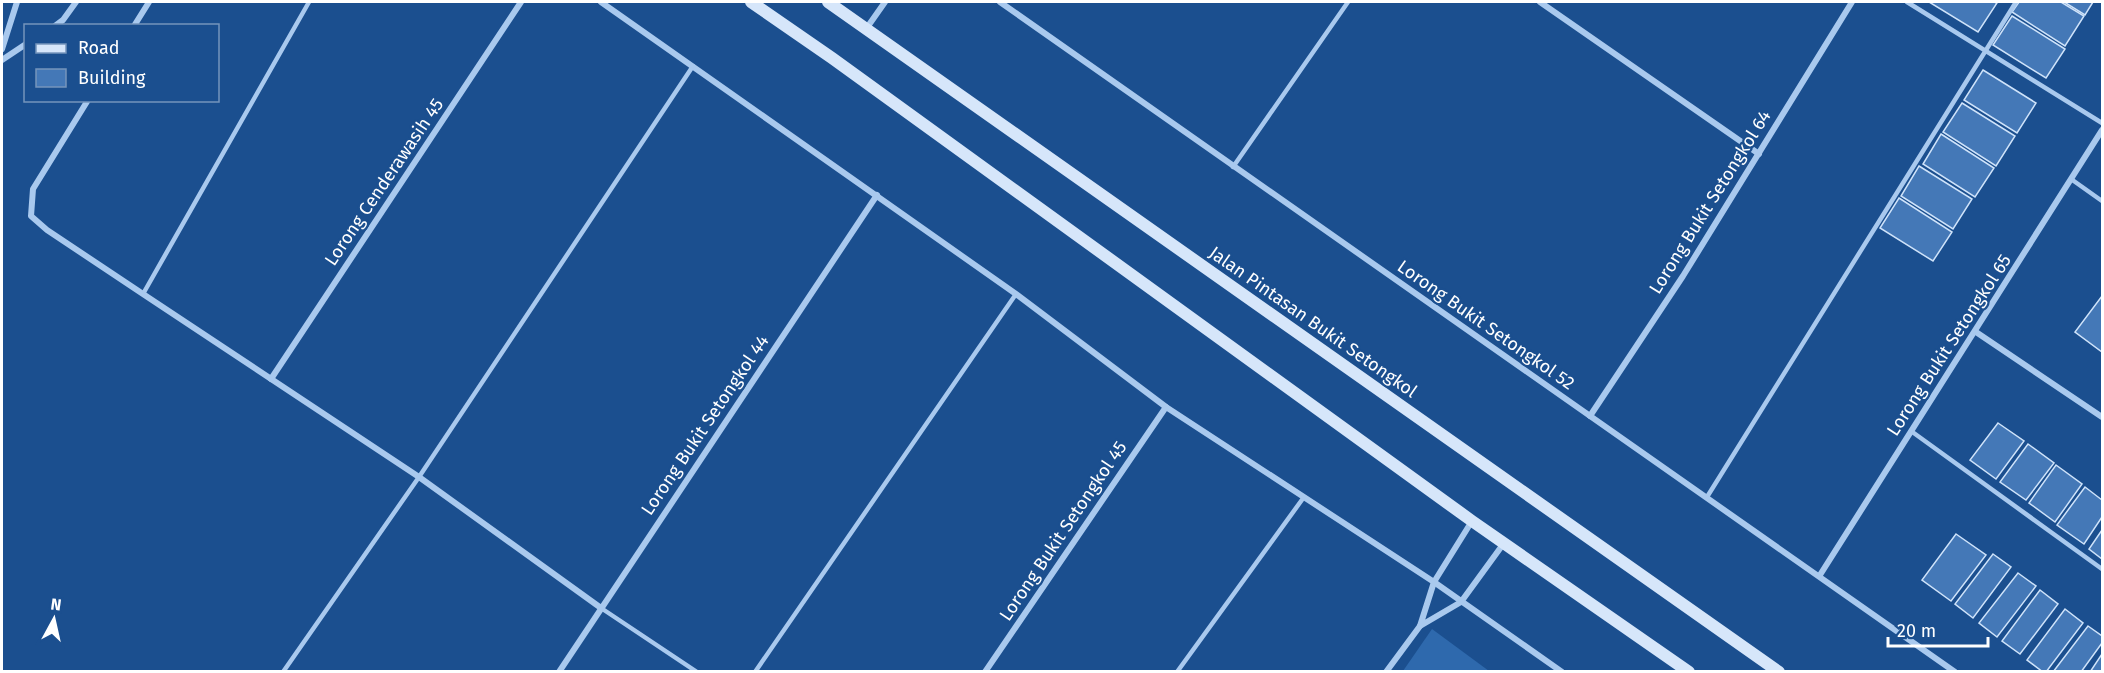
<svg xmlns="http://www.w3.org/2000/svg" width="2104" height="673" font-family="'Fira Sans',sans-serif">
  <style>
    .green { fill: #2e69ad }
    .building { fill: #4478b7; stroke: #cfe3fa; stroke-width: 1.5 }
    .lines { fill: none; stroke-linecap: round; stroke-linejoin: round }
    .service { stroke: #a9c9ee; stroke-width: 4.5 }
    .minor { stroke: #a9c9ee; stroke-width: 6 }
    .secondary { stroke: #d6e6fa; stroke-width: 12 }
    .labels { text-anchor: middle; stroke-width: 4.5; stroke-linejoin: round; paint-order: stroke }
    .street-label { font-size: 18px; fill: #fff; stroke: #1b4f8f }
  </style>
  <rect width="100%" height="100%" fill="#1b4f8f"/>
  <path class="green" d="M1432,629L1489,671H1403Z"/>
  <g class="building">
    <path d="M1929,2H1994L1997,3L1978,32Z"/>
    <path d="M2019,2H2061L2084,16L2065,46L2012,12Z"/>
    <path d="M2064,2H2093L2085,15Z"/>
    <path d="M2012,16L2065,49L2046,78L1993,45Z"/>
    <path d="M1983,70L2036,103L2017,133L1964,100Z"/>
    <path d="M1962,103L2015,136L1996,166L1943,132Z"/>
    <path d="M1941,134L1994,168L1975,197L1923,164Z"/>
    <path d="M1919,166L1972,199L1953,229L1901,196Z"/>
    <path d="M1899,198L1952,232L1933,261L1880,228Z"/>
    <path d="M2102,296V352L2075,332Z"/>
    <path d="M1998,423L2024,441L1996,479L1970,460Z"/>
    <path d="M2028,444L2054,463L2026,500L2000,482Z"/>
    <path d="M2056,465L2082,484L2055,522L2029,503Z"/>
    <path d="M2085,487L2102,500V517L2084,544L2057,525Z"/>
    <path d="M2102,530V559L2089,549Z"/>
    <path d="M1956,534L1986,555L1951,601L1922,580Z"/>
    <path d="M1993,554L2011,567L1973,618L1955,604Z"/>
    <path d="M2018,573L2036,586L1997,637L1979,623Z"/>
    <path d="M2040,590L2058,604L2020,654L2002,641Z"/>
    <path d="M2065,609L2083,623L2046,672H2043L2027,660Z"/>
    <path d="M2088,626L2102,636V643L2081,672H2053Z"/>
    <path d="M2102,654V672H2090Z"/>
  </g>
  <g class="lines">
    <g class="service">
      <path d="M1907,2L2102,123"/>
      <path d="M1233,167L1348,2"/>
      <path d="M2071,179L2102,201"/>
      <path d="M143,294L309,2"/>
      <path d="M1911,431L2102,569"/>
      <path d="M1707,497L2016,2"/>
      <path d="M601,608L697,672"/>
      <path d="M283,672L419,477L693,66"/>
      <path d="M755,672L1016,294"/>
      <path d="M1177,672L1304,497"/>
    </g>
    <g class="minor">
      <path d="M601,2L1016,294L1166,407L1434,582L1562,672"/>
      <path d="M1000,2L1955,672"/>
      <path d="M1540,2L1759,154"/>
      <path d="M55,26L63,20L76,2"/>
      <path d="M134,26L149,2"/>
      <path d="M866,29L885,2"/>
      <path d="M2,49L17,2"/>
      <path d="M2,60L26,44"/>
      <path d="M88,100L33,189L31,216L47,230L143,294L419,477L601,608"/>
      <path d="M1976,332L2102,417"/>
      <path d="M271,379L521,2"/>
      <path d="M1590,416L1683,276L1852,2"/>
      <path d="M1472,521L1434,582L1420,626L1461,602L1504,543"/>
      <path d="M1820,575L2102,130"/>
      <path d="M559,672L877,195"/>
      <path d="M985,672L1166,407"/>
      <path d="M1386,672L1420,626"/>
    </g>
    <g class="secondary">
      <path d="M751,2L832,58L1472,521L1689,672"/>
      <path d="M828,2L1779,672"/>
    </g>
  </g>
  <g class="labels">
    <g class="street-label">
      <text transform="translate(384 182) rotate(-56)" y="6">Lorong Cenderawasih 45</text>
      <text transform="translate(1710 202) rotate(-58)" y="6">Lorong Bukit Setongkol 64</text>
      <text transform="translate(1313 322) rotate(35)" y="6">Jalan Pintasan Bukit Setongkol</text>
      <text transform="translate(1486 325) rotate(35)" y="6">Lorong Bukit Setongkol 52</text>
      <text transform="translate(1949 345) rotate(-57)" y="6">Lorong Bukit Setongkol 65</text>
      <text transform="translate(705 425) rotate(-56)" y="6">Lorong Bukit Setongkol 44</text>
      <text transform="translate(1063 531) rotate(-56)" y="6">Lorong Bukit Setongkol 45</text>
    </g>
  </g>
  <rect width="2104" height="673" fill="none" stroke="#ffffff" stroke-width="6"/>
  <rect x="24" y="24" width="195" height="78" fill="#1b4f8f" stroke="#7695bc" stroke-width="1.5"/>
  <rect x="36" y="44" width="30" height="9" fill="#d6e6fa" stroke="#7695bc" stroke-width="1.5"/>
  <text x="78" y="54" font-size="18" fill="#ffffff">Road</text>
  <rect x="36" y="69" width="30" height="18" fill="#4478b7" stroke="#7695bc" stroke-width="1.5"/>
  <text x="78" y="84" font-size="18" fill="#ffffff">Building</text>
  <g transform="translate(54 619) rotate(8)" stroke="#1b4f8f" stroke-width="4.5" paint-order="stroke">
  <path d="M0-4.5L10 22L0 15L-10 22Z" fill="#ffffff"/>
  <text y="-9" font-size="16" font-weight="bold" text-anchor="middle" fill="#ffffff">N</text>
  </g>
  <path d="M1888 637v9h100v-9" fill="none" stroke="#ffffff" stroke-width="3"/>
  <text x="1897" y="637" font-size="18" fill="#ffffff" stroke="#1b4f8f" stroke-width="4.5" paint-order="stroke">20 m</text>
</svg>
